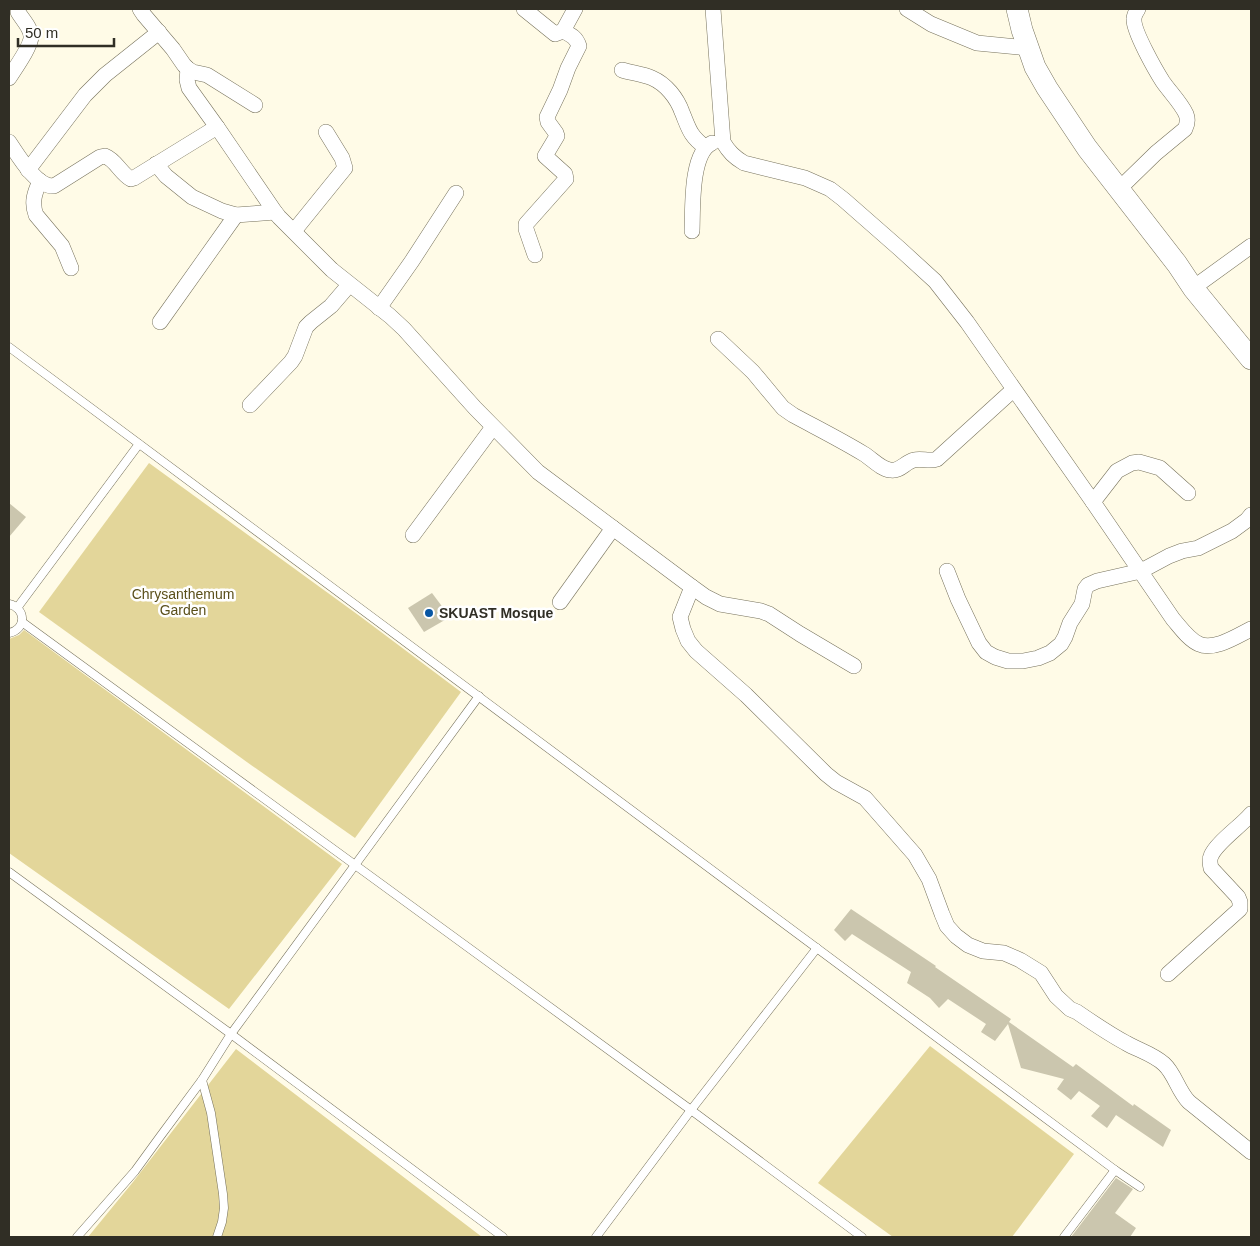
<svg xmlns="http://www.w3.org/2000/svg" width="1260" height="1246" font-family="Helvetica,sans-serif">
  <style>
    .green { fill: #e3d69a }
    .building { fill: #cbc6ae }
    .lines { fill: none; stroke-linecap: round; stroke-linejoin: round }
    .lane-casing { stroke: #77725c; stroke-width: 9 }
    .street-casing { stroke: #77725c; stroke-width: 16 }
    .secondary-casing { stroke: #77725c; stroke-width: 22 }
    .lane { stroke: #fff; stroke-width: 8 }
    .street { stroke: #fff; stroke-width: 15 }
    .secondary { stroke: #fff; stroke-width: 21 }
    .poi-dot { fill: #0856a4; stroke: #fff; stroke-width: 2 }
    .labels { text-anchor: middle; stroke-width: 5; stroke-linejoin: round; paint-order: stroke }
    .park-label { font-size: 14px; fill: #5a4f1a; stroke: #fff }
    .poi-label { font-size: 14px; font-weight: bold; fill: #302e25; stroke: #fff; text-anchor: start }
  </style>
  <rect width="100%" height="100%" fill="#fffbe7"/>
  <g class="green">
    <path d="M149,463L361,617L461,692L355,838L251,765L39,612Z"/>
    <path d="M24,630L342,864L229,1009L9,853V639L19,635Z"/>
    <path d="M930,1046L1074,1154L1012,1237H893L818,1183Z"/>
    <path d="M236,1049L482,1237H88L133,1182Z"/>
  </g>
  <g class="building">
    <path d="M9,503L26,517L9,537Z"/>
    <path d="M432,593L450,617L424,632L408,608Z"/>
    <path d="M851,909L936,966L935,967L1011,1019L1009,1022L1073,1067L1076,1064L1133,1106L1134,1104L1171,1130L1163,1147L1116,1115L1107,1128L1091,1116L1100,1106L1079,1091L1071,1100L1057,1089L1064,1079L1021,1068L1008,1024L995,1041L981,1032L986,1024L948,999L939,1008L930,998L907,983L911,972L852,934L845,941L834,930Z"/>
    <path d="M1116,1178L1133,1189L1115,1213L1136,1228L1130,1237H1071Z"/>
  </g>
  <g class="lines">
    <defs>
      <g id="lane">
        <path d="M9,347L1115,1170L1140,1187"/>
        <path d="M9,604C26,608 27,629 9,633"/>
        <path d="M17,608L139,444"/>
        <path d="M22,622L691,1110L862,1237"/>
        <path d="M9,872L231,1034L503,1237"/>
        <path d="M202,1080L211,1113L223,1194L224,1208L222,1222L217,1237"/>
        <path d="M77,1237L135,1171L159,1138L202,1080L231,1034L479,696"/>
        <path d="M596,1237L691,1110L817,948"/>
        <path d="M1064,1237L1115,1170"/>
      </g>
      <g id="street">
        <path d="M140,9L144,15L173,49L184,65L188,69L193,72L207,75L255,105"/>
        <path d="M524,9L555,34L563,31L575,9"/>
        <path d="M713,9L723,142C729,152 734,157 744,163L805,178L830,189L843,199L900,249L935,281L967,322L1093,502L1173,619C1180,627 1189,640 1199,644C1214,651 1237,636 1251,629"/>
        <path d="M907,9L931,24L977,43L1028,48"/>
        <path d="M188,69L187,80L189,88L217,127L275,212L279,217L332,270L390,316L404,329L475,408L538,472L692,587L706,597L720,604L761,611L769,614L800,634L854,666"/>
        <path d="M622,70C632,73 643,74 652,78C666,84 677,98 682,112C689,129 690,136 705,147"/>
        <path d="M9,78C14,70 32,45 31,36C31,28 22,19 18,12"/>
        <path d="M9,142C18,155 36,187 54,186L100,157L105,156C116,160 121,174 131,179L134,178L217,127"/>
        <path d="M156,164L166,176L192,197L222,211L236,215L275,212"/>
        <path d="M28,170L85,95L105,75L159,32"/>
        <path d="M40,181C35,192 31,202 36,215L62,246L71,268"/>
        <path d="M1118,190L1156,153L1185,129C1188,123 1188,119 1186,114C1181,103 1170,92 1163,82C1156,71 1133,31 1134,19C1134,15 1136,12 1138,9"/>
        <path d="M294,231L345,168L342,158L326,132"/>
        <path d="M692,231C693,210 690,153 712,143"/>
        <path d="M535,255L526,229V224L566,179L565,174L545,156L557,136L556,133L548,122L547,117L560,90L568,68L579,46C576,37 571,35 563,31"/>
        <path d="M1193,288L1251,246"/>
        <path d="M379,308L412,261L456,193"/>
        <path d="M160,322L236,215"/>
        <path d="M718,339L753,372L783,408L793,415C817,428 841,440 864,454C872,459 881,469 890,470C900,472 905,462 914,460C922,458 929,462 937,459L1013,390"/>
        <path d="M250,405L291,362L295,356L306,327L311,322L331,306L349,285"/>
        <path d="M1093,502L1117,471L1132,463L1139,462L1160,468L1188,493"/>
        <path d="M413,535L493,427"/>
        <path d="M947,571L958,599L979,643L986,652L995,657L1008,661H1023L1038,658L1050,653L1061,644L1065,637L1070,623L1082,604L1085,589L1088,585L1097,581L1141,571L1169,556L1182,551L1198,548L1232,531L1247,520L1251,515"/>
        <path d="M692,587L680,617L683,629L688,641L696,651L746,695L826,774L836,782L865,798L915,855L929,879L942,914L947,926L956,936L968,945L983,951L1004,953L1020,960L1041,973L1056,996L1070,1009L1077,1012C1093,1023 1109,1034 1126,1043C1138,1050 1153,1054 1164,1064C1175,1074 1178,1091 1189,1102L1251,1152"/>
        <path d="M560,602L613,528"/>
        <path d="M1168,974L1240,909V902L1238,897L1211,868C1210,864 1209,860 1211,856C1216,843 1241,826 1251,814"/>
      </g>
      <path id="secondary" d="M1017,9L1022,30L1035,67L1047,88L1087,148L1177,264L1193,288L1251,359"/>
    </defs>
    <use href="#lane" class="lane-casing"/>
    <use href="#street" class="street-casing"/>
    <use href="#secondary" class="secondary-casing"/>
    <use href="#lane" class="lane"/>
    <use href="#street" class="street"/>
    <use href="#secondary" class="secondary"/>
  </g>
  <circle class="poi-dot" cx="429" cy="613" r="5"/>
  <g class="labels">
    <g class="park-label">
      <text x="183" y="599">Chrysanthemum<tspan x="183" dy="16">Garden</tspan></text>
    </g>
    <g class="poi-label">
      <text x="439" y="618">SKUAST Mosque</text>
    </g>
  </g>
  <rect width="1260" height="1246" fill="none" stroke="#302e25" stroke-width="20"/>
  <path d="M18 38v8h96v-8" fill="none" stroke="#302e25" stroke-width="2.5"/>
  <text x="25" y="38" font-size="15" fill="#302e25" stroke="#ffffff" stroke-width="4" paint-order="stroke">50 m</text>
</svg>
